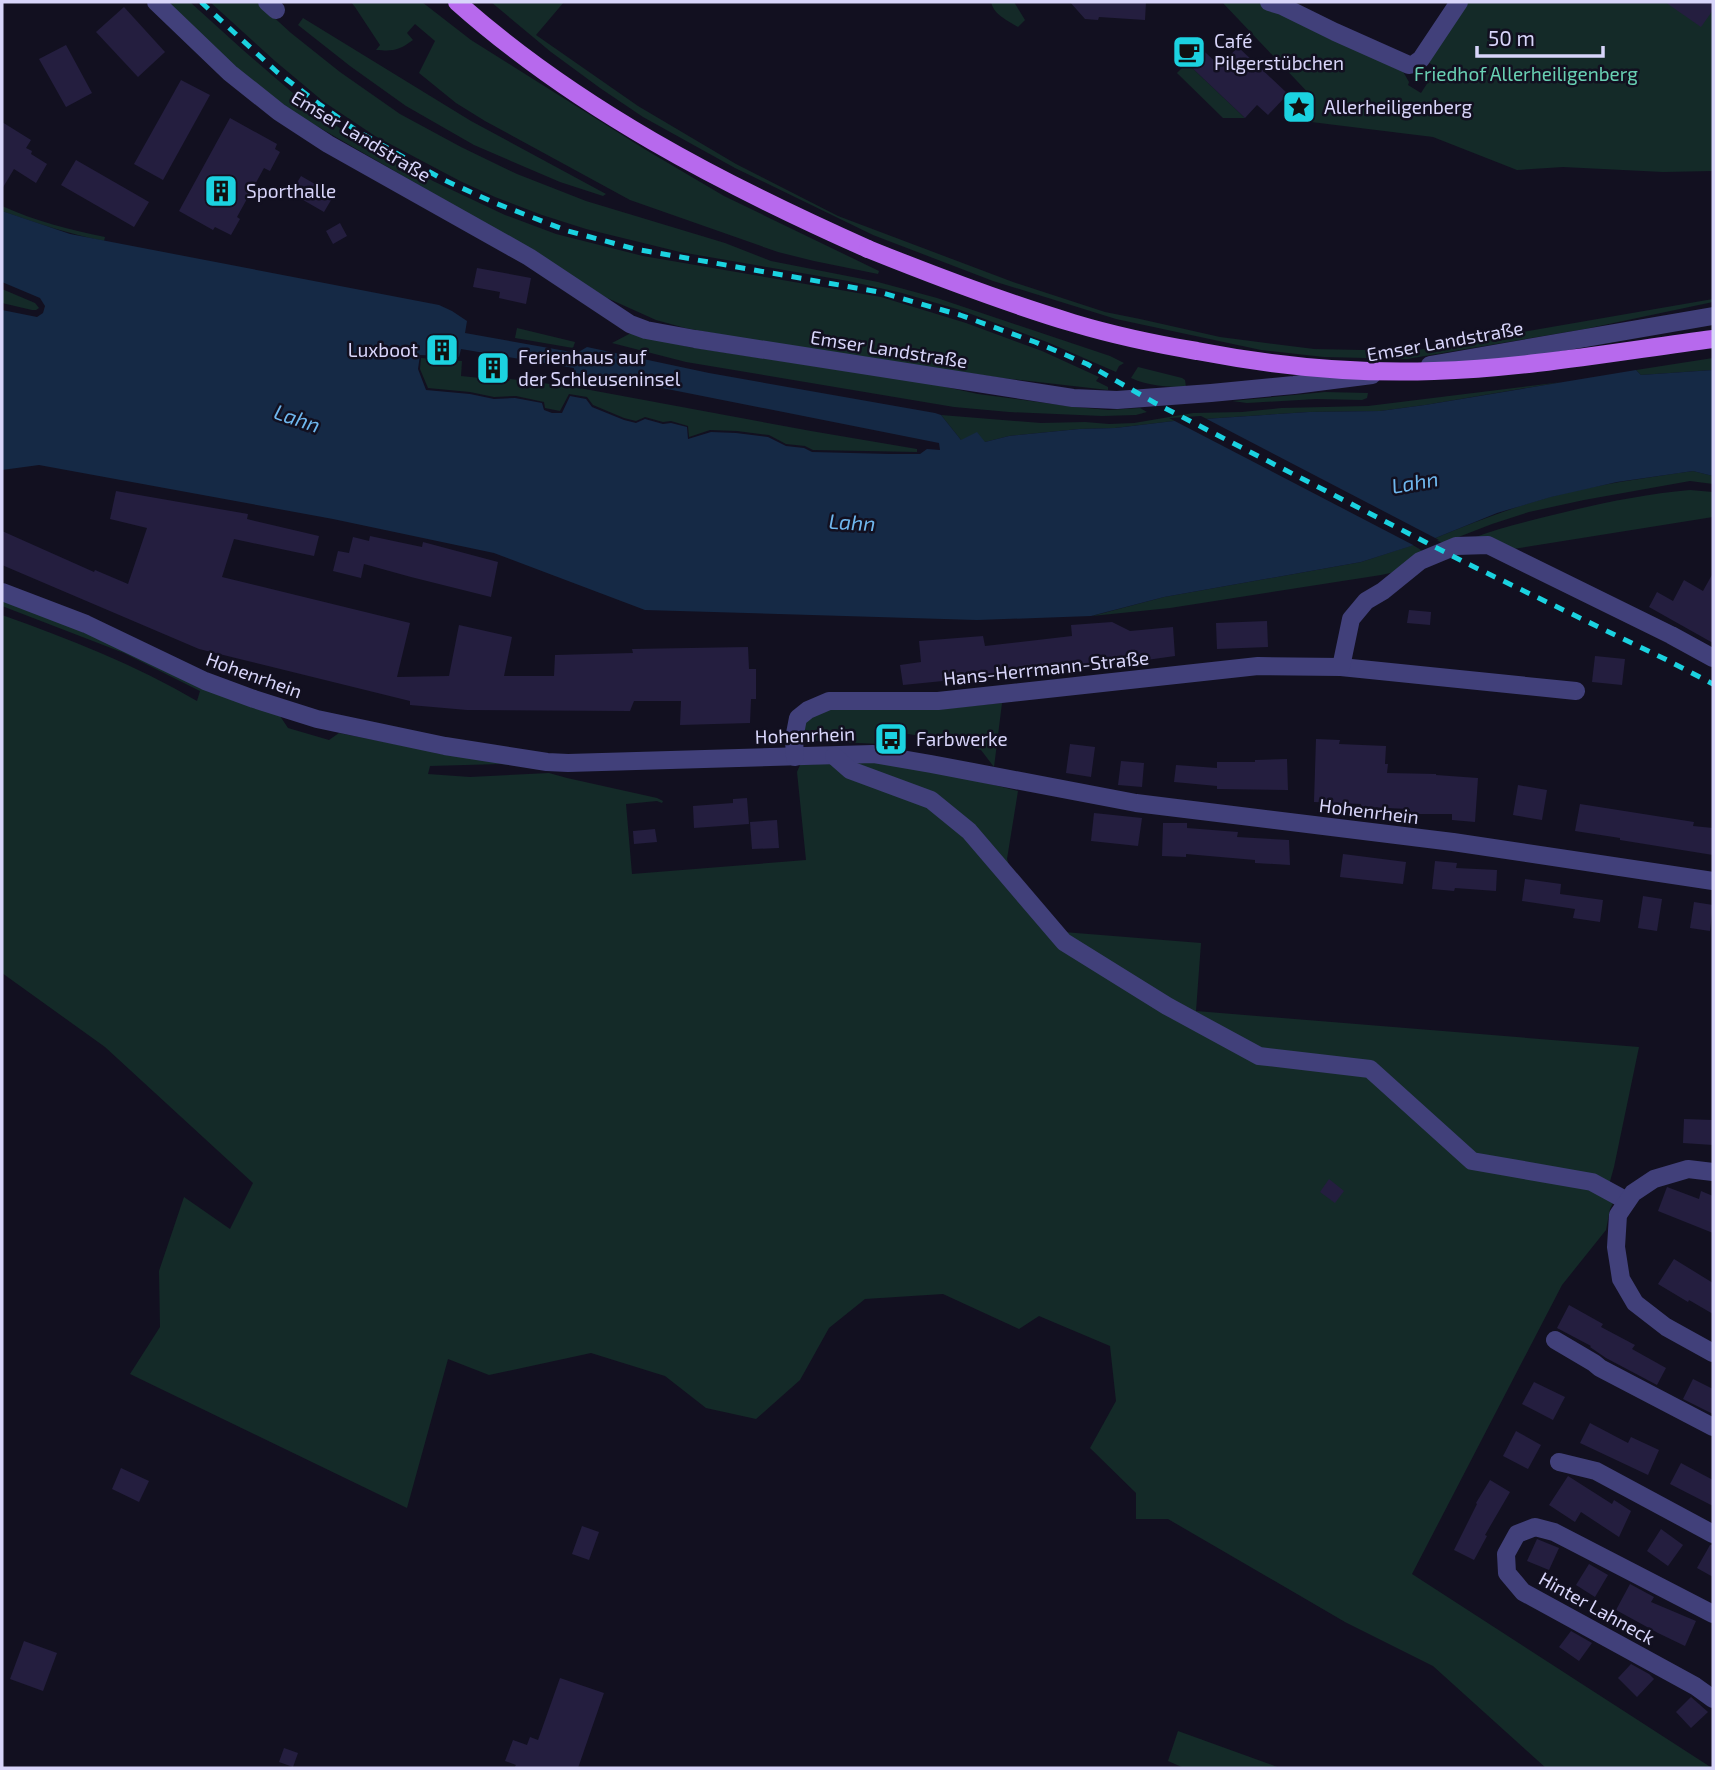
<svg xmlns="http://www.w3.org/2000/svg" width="1715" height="1770" font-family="'Exo 2',sans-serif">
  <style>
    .green { fill: #142a28 }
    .water { fill: #152945; fill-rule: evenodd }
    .pier { fill: #121020 }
    .building { fill: #241e3f }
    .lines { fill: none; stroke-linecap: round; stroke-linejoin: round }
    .minor { stroke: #41407a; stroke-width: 18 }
    .tertiary { stroke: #41407a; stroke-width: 18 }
    .primary { stroke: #b769ed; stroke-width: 18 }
    .rail { stroke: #1bd2e0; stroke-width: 5; stroke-dasharray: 10 9; stroke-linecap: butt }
    .primary-bridge { stroke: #b769ed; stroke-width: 18 }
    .labels { text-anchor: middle; stroke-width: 5; stroke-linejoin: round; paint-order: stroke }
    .poi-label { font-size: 19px; fill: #d8d5fa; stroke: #121020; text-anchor: start }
    .park-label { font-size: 19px; fill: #69d1b4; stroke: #121020 }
    .street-label { font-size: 19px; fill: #d8d5fa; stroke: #121020 }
    .water-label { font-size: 21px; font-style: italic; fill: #6fb7ee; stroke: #121020 }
  </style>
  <rect width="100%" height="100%" fill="#121020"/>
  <g class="green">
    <path d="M169,2H190L243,50L308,106L344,131L433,181L505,215L556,234L643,256L881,297L966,323L1042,351L1099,377L1096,381L1108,387V390L1002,378L762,342L685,328L656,320L607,298L578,281L545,258L301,117L249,80L193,28Z"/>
    <path d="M210,2H257L291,33L340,72L400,114L461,147L517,174L586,201L725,243L771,261L878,282L937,298L1110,356L1124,363L1119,366L1116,372L1047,342L1009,328L960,310L902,293L848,281L680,252L586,229L542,215L495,197L460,181L375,136L324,102L275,61Z"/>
    <path d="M351,2H422L471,40L646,150L724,196L879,271L878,274L814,261L778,252L630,200L485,121L456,103L419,73L435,41L415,24L407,33L413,40C398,51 394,51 376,50L380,45L355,7Z"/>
    <path d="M491,2H564L536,35L638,106L736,164L838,216L1013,282L1105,312L1140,319L1220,337L1314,349L1412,351L1713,299V302L1585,329L1407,359L1324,357L1261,350L1116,319L993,281L873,235L735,168L643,117L600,88L551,52Z"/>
    <path d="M991,2H1014L1025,20L1018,27C1007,20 994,15 991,2Z"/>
    <path d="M1222,2H1293L1401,68L1409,82L1408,85L1421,93L1437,68L1428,62L1466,2H1713V171L1663,172L1563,167L1517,170L1433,137L1295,120L1314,99Z"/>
    <path d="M303,18L471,121L606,194L603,196L560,182L474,145L406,106L350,66L298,25Z"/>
    <path d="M1187,63L1245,118H1223L1177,73Z"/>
    <path d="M2,206C35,221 70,230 105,237L104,241C69,234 36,223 2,211Z"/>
    <path d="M2,289L35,303L39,308L36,310H32L2,303Z"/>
    <path d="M517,328L575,342L573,348L515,338Z"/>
    <path d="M631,333L689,347L932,384L978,394L1075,407L1109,410L1140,408L1147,412L1136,415L1102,416L1009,412L954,407L686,362L612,343Z"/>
    <path d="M421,358L462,361L461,376L509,381L510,379L574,387L811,431L917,449V452L813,450L805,446L786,444L769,435L737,431L710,430L689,437L688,426L671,421L663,422L645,417L636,421L624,418L593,405L587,397L569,394L560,411L545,408L544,402L516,396L494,397L470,392L428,388L420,369Z"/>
    <path d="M1713,358V370L1641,375L1636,370Z"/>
    <path d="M1138,367L1182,378L1185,380L1186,387C1167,387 1148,386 1131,378Z"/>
    <path d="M1562,382L1425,405L1380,411L1309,412L1174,421L1115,428L1079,429L1009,436L985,442L961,440L941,415L1041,423L1085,422L1109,424L1134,423L1193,413L1242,412L1281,408L1368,406Z"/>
    <path d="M1325,392L1368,393L1367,398L1362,400L1316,399L1247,403L1232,401Z"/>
    <path d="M1693,471L1713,476V484L1690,481L1584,500L1529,512L1492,524L1443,543L1433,539C1472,523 1510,508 1550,497C1597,484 1645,478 1693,471Z"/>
    <path d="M1690,490L1713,492V517L1507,550L1473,538C1501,527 1529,521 1557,514C1601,503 1645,494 1690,490Z"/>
    <path d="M1413,545L1424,552L1395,572L1381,575L1170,608L1092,616L1164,597L1361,562Z"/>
    <path d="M2,599L29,609L280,716L288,728L329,740L339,733L435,752V753L522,766L500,764L430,766L428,774L470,777L549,773L567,778L657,798L663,801L662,803L657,801L626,804L632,874L806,860L797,772L800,765C827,764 855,760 881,763C927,768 974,780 1018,791L1007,859L1021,900L1051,931L1201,943L1196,1011L1639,1047L1614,1167L1607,1192L1616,1197L1610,1209L1606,1230L1562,1285L1412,1574L1712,1768H1546L1433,1666L1345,1622L1168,1519H1136V1493L1090,1448L1116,1401L1110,1346L1039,1316L1019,1329L943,1294L865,1299L829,1328L800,1380L756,1419L706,1408L665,1376L591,1353L489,1375L448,1359L407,1508L130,1374L160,1327L159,1271L184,1197L230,1229L253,1183L105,1047L2,973V615C69,639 136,665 197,701L200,691L124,653L2,606Z"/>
    <path d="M1002,703L994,767L981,750L934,738L895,732L885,733L880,744L815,741L804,733V722L822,711L842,707L940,709Z"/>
    <path d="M1178,1731L1280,1768H1184L1168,1761Z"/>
  </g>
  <path class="water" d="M2,211L70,234L439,305L452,311L467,321L465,333L577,353L587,347L709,373L935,413L941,415L961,440L977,432L985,442L1009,436L1079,429L1115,428L1174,421L1309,412L1380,411L1425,405L1636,370L1641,375L1713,370V476L1693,471L1617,482L1551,497L1497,513L1433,539L1361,562L1164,597L1091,616L977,620L645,610L494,553L333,519L39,465L2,470V310L37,317L43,313L45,306L40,298L2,282ZM461,349L574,368V373L642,384L939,443L940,450L927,449L920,454H890L812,452L804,448L786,446L768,437L736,433L711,432L688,439L687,427L671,423L663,424L645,419L636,423L624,420L592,407L586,399L570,396L562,413H552L544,410L542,403L515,398L494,399L470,394L426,390L418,369L420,355L459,357Z"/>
  <path class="pier" d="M1201,416L1439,540L1417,547L1169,418Z"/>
  <g class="building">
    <path d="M1070,2H1146L1145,20L1099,17L1098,20L1085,19Z"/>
    <path d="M1665,2H1713V10L1701,27Z"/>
    <path d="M124,7L165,52L138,77L96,32Z"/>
    <path d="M1193,41L1220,66L1238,47L1288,94L1268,115L1257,105L1245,118L1187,63L1189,60L1182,53Z"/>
    <path d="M66,45L92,93L66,107L39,59Z"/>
    <path d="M181,80L210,95L163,180L134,164Z"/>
    <path d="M230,118L277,144L275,149L280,152L270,171L264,168L237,217L240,219L231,235L215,227L213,230L179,211Z"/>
    <path d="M2,122L31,140L26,148L32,151L31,154L47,164L36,183L14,169L2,189Z"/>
    <path d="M76,160L149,202L134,227L61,185Z"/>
    <path d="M301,176L334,195L324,212L291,193Z"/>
    <path d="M340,223L347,236L333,244L326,231Z"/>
    <path d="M477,268L531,278L526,304L499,298L500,292L473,287Z"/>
    <path d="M480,358L507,361L505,379L478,375Z"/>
    <path d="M116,491L248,514L247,519L319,536L314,556L234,539L222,577L410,623L397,677L449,676L459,625L512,637L504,676H554L555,655L633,653L632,649L748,647L749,669H756V699H751L750,723L680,725L681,701H634L630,711L467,710L410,705V701L199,649L2,565V531L94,572L95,570L128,584L147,528L110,519Z"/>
    <path d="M370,536L422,547L423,542L498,562L491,597L411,577L364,564L361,578L333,571L338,551L349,553L353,537L369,541Z"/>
    <path d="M1713,573V643L1649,607L1657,592L1673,601L1684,580L1703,591Z"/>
    <path d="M1409,610L1431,612L1430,625L1407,623Z"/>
    <path d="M1267,621L1268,647L1217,649L1216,623Z"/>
    <path d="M1112,622L1130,631L1173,627L1175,656L1125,663L903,685L900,665L921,662L919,641L983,636L985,646L1072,636L1071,625Z"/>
    <path d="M1595,656L1625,659L1622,685L1592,682Z"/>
    <path d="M1316,739L1340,740L1339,744L1386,746L1385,764H1388L1387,773L1436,774V775L1478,778L1475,822L1452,820V814H1410V809L1361,807V804L1314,802Z"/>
    <path d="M1070,744L1095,747L1091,777L1066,773Z"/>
    <path d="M1287,759L1288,790L1217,789V786L1174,782L1176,765L1217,768V762H1255V760Z"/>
    <path d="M1121,761L1144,763L1142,787L1118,785Z"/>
    <path d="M1518,785L1547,790L1542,820L1513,815Z"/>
    <path d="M747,798L749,824L694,828L693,806L733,803V799Z"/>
    <path d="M1580,804L1694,822L1693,826L1713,828V855L1620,840V838L1575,831Z"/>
    <path d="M1094,813L1142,818L1138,846L1091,841Z"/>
    <path d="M777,820L779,848L752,849L750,822Z"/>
    <path d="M1163,823H1187V828L1238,832L1237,837L1289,840L1290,865L1255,863V860L1186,854V857L1162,856Z"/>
    <path d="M655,829L657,842L634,844L633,831Z"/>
    <path d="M1343,854L1406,862L1403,884L1340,877Z"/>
    <path d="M1435,861L1457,863L1456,868L1497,870L1496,891L1455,888L1454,891L1432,889Z"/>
    <path d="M1525,879L1561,884L1560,894L1603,900L1600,922L1573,918L1575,909L1522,901Z"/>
    <path d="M1643,896L1662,899L1657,931L1638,928Z"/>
    <path d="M1694,902L1713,905L1710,931L1690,928Z"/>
    <path d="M1684,1119L1713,1120V1145L1683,1143Z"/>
    <path d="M1329,1179L1344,1191L1335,1203L1320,1192Z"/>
    <path d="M1667,1187L1699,1199L1701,1191L1713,1196V1233L1658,1211Z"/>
    <path d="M1674,1259L1713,1283V1314L1689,1300L1688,1302L1658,1284Z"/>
    <path d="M1569,1305L1603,1324L1601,1327L1635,1345L1632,1349L1666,1368L1657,1385L1606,1358L1590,1347L1591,1346L1557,1328Z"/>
    <path d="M1693,1379L1713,1389V1414L1683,1399Z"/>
    <path d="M1534,1382L1565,1397L1553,1420L1522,1404Z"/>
    <path d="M1590,1423L1628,1443L1631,1437L1659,1450L1648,1475L1580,1443Z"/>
    <path d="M1516,1431L1541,1445L1528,1469L1503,1456Z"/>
    <path d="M1681,1463L1713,1480V1506L1670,1484Z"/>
    <path d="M121,1468L149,1481L139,1502L112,1489Z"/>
    <path d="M1568,1476L1612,1504L1614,1500L1631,1511L1619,1537L1581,1512L1575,1522L1549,1505Z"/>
    <path d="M1490,1480L1510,1492L1485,1535L1487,1536L1474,1560L1454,1550L1477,1504L1476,1503Z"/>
    <path d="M582,1526L599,1532L589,1560L572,1554Z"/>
    <path d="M1661,1529L1683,1545L1668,1566L1647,1551Z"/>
    <path d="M1537,1539L1559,1548L1549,1570L1527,1561Z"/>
    <path d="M1710,1545H1713V1577L1697,1568Z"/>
    <path d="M1589,1564L1608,1575L1595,1597L1576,1585Z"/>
    <path d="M1630,1584L1654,1597L1651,1602L1696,1621L1685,1646L1658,1633L1616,1610Z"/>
    <path d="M1571,1631L1592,1643L1579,1661L1559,1647Z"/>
    <path d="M24,1641L57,1653L43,1691L10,1679Z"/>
    <path d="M1631,1664L1649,1674L1654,1679L1637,1697L1618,1678Z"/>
    <path d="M560,1678L604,1693L578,1768H514L516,1765L505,1761L513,1740L527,1745L530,1737L538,1740Z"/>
    <path d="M1691,1697L1708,1712L1691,1728L1676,1712Z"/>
    <path d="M284,1748L298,1753L293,1767L279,1762Z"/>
  </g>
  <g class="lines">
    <g class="minor">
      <path d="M267,2L276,10"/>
      <path d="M1269,2L1282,6L1335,32L1409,65L1414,64L1421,59L1459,2"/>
      <path d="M2,592L86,624L205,681L254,699L317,719L445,746L547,762L568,763L873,754L931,764L1136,803L1453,842L1713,881"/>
      <path d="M1341,667L1576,691"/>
      <path d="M834,756L850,770L931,800L969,831L1064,942L1167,1006L1259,1056L1370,1069L1472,1161L1592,1182L1627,1201"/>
      <path d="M795,757L794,739L798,718L808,710L829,701H938L1258,666L1341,667L1351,619L1366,601L1383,591L1420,561L1456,546L1488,545L1671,635L1713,658"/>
      <path d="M1713,1172L1688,1169L1654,1179L1633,1193L1618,1215L1616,1247L1621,1279L1635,1303L1666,1327L1713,1353"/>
      <path d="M1555,1340L1594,1363L1600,1368L1713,1427"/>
      <path d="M1559,1462L1596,1471L1713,1534"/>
      <path d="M1713,1614L1554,1532L1535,1527L1517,1534L1506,1554L1507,1573L1523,1592L1695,1686L1713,1699"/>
    </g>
    <g class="tertiary">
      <path d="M156,2L230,73L279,112L328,144L529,257L630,324L646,330L695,339L1073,398L1117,400L1211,393L1294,385L1372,375"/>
      <path d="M1430,365L1713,316"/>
    </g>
    <path class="primary" d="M457,2C577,109 722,184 868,249"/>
    <path class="rail" d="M201,2L277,72L319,104L357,131L444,180L495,203L568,231L635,249L879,292L960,315L1035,342L1087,364L1155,403L1468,564L1665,659L1713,684"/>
    <path class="primary-bridge" d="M868,249C935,276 1003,302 1073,323C1113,335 1155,344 1197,351C1275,366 1354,374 1434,371C1528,368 1621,351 1713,339"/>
  </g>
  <defs>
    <symbol id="cafe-square" viewBox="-11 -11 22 22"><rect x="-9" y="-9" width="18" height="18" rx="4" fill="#1bd2e0" stroke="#121020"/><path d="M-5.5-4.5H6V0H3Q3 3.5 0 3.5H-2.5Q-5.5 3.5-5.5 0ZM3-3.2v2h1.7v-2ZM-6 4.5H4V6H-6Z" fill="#111"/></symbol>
    <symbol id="sight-square" viewBox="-11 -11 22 22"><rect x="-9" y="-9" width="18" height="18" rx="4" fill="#1bd2e0" stroke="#121020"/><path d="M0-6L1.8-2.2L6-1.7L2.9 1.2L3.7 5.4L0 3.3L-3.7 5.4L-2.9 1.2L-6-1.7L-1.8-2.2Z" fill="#111"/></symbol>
    <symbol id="building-square" viewBox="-11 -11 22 22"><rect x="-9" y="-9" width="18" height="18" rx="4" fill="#1bd2e0" stroke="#121020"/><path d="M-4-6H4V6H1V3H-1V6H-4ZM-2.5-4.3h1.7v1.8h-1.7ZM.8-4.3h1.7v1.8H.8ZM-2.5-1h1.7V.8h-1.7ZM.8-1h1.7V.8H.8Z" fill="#111"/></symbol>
    <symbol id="bus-square" viewBox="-11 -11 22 22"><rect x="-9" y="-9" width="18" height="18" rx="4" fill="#1bd2e0" stroke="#121020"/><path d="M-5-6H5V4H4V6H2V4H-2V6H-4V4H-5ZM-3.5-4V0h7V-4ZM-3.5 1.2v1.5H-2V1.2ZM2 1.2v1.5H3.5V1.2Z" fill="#111"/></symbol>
  </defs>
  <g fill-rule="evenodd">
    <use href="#cafe-square" x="1170" y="33" width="38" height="38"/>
    <use href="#sight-square" x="1280" y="88" width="38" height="38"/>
    <use href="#building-square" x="202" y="172" width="38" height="38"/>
    <use href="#building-square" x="423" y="331" width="38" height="38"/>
    <use href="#building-square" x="474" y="349" width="38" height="38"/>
    <use href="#bus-square" x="872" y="720" width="38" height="38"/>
  </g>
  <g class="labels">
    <g class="poi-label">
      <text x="1214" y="48">Café<tspan x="1214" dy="22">Pilgerstübchen</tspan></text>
      <text x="1324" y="114">Allerheiligenberg</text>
      <text x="246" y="198">Sporthalle</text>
      <text x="418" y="357" text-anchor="end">Luxboot</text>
      <text x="518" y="364">Ferienhaus auf<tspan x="518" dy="22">der Schleuseninsel</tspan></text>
      <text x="916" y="746">Farbwerke</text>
    </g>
    <g class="park-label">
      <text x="1526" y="81">Friedhof Allerheiligenberg</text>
    </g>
    <g class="street-label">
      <text transform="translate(361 136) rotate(31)" y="7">Emser Landstraße</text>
      <text transform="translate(1445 341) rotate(-10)" y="7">Emser Landstraße</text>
      <text transform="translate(889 349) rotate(9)" y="7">Emser Landstraße</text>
      <text transform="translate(1046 668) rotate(-6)" y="7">Hans-Herrmann-Straße</text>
      <text transform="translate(254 675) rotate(20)" y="7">Hohenrhein</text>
      <text transform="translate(805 735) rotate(-2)" y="7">Hohenrhein</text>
      <text transform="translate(1369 811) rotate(7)" y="7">Hohenrhein</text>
      <text transform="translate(1597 1608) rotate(29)" y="7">Hinter Lahneck</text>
    </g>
    <g class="water-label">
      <text transform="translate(297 419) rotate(19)" y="7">Lahn</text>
      <text transform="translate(1415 483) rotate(-10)" y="7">Lahn</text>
      <text transform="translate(852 523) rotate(3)" y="7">Lahn</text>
    </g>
  </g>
  <rect width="1715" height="1770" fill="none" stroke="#d8d5fa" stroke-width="7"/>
  <path d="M1477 46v10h126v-10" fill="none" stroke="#d8d5fa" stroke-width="3.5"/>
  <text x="1488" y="46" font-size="21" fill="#d8d5fa" stroke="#121020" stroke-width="5" paint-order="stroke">50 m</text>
</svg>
